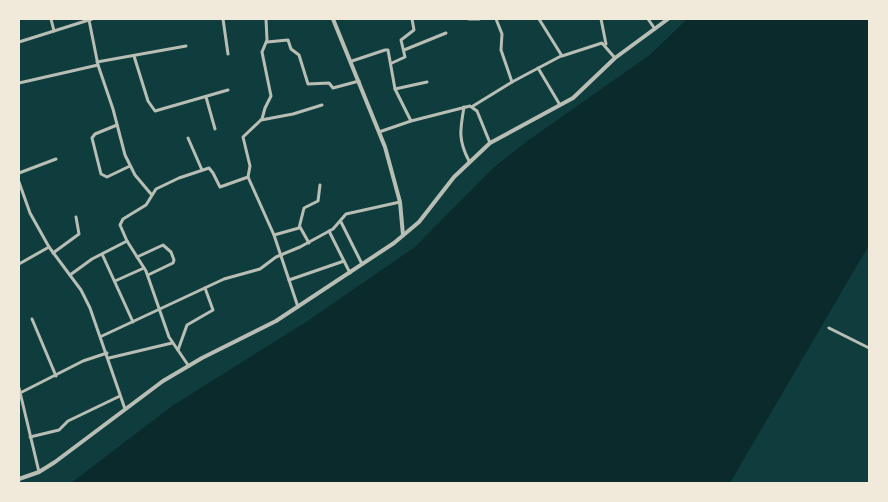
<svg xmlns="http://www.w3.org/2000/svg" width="888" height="502" font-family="Jost,sans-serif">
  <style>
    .water { fill: #0a2a2b }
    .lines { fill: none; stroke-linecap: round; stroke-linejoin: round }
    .minor { stroke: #b8beb3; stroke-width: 3 }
    .tertiary { stroke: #b8beb3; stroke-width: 4 }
  </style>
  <rect width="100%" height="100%" fill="#0f3d3e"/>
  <path class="water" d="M687,19H869V245L730,483H71L172,406L306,322L415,247L492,169L526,142L651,54Z"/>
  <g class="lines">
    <g class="minor">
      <path d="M51,19L54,31"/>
      <path d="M223,19L228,54"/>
      <path d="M469,19H479"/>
      <path d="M496,19L502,34L501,50L512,82"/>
      <path d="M539,19L562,56L602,43L615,58"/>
      <path d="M601,19L606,44"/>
      <path d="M648,19L655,29"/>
      <path d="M89,20L98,65L113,109L125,155L135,175L151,194"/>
      <path d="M19,42L92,19"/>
      <path d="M267,42L288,40L291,49L299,55L308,84L329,83L333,88L359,81"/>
      <path d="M404,50L446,33"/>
      <path d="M134,56L148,101L155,111L228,90"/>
      <path d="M352,61L385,50H388L395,89L411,121"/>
      <path d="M97,62L186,46"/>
      <path d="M392,63L405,57L401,40L414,30L412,19"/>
      <path d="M538,68L560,105"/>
      <path d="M19,83L98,65"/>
      <path d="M395,89L427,82"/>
      <path d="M206,97L215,129"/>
      <path d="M473,106L512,82L561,56"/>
      <path d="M464,107C460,130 458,140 469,161"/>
      <path d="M261,120L293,114L322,105"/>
      <path d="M117,125L95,134L92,138L101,174L107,177L130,166"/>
      <path d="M379,132L411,121L470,106L477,111L490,143"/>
      <path d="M188,138L202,170"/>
      <path d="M19,173L56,159"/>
      <path d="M248,177L250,166L243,137L262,119L265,108L271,96L262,52L267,40L266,19"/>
      <path d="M19,182L30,213L49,247L81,290L90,308L125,409"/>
      <path d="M341,222L362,264"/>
      <path d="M300,227L309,243"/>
      <path d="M329,231L350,273"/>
      <path d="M274,235L299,228L304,208L318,201L320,185"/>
      <path d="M53,253L79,234L76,217"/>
      <path d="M102,254L133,322"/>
      <path d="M137,257L163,245L171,252L174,260L173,263L148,275"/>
      <path d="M19,264L49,247"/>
      <path d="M70,275L92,259L127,241"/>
      <path d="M289,280L344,261"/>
      <path d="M115,281L144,268"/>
      <path d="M32,319L56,376"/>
      <path d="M829,328L869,348"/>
      <path d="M102,336L224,279L260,269L276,257L300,247L333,229L346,214L400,202"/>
      <path d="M178,350L187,325L213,310L205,288"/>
      <path d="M109,358L172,343"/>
      <path d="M188,365L169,337L146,271L127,241L120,225L123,219L146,205L156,189L179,178L209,168L213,173L220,187L248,177L274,235L298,307"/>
      <path d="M19,388L39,472"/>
      <path d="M20,393L83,361L107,353"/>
      <path d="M30,437L59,430L68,421L120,396"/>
    </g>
    <g class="tertiary">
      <path d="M333,19L385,147L400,202L403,235"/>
      <path d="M19,479L39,472L55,462L163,381L202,358L276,321L394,243L419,222L454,177L490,143L573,98L615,58L668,19"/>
    </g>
  </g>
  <rect width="888" height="502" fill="none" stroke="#f1e9da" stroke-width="40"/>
</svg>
